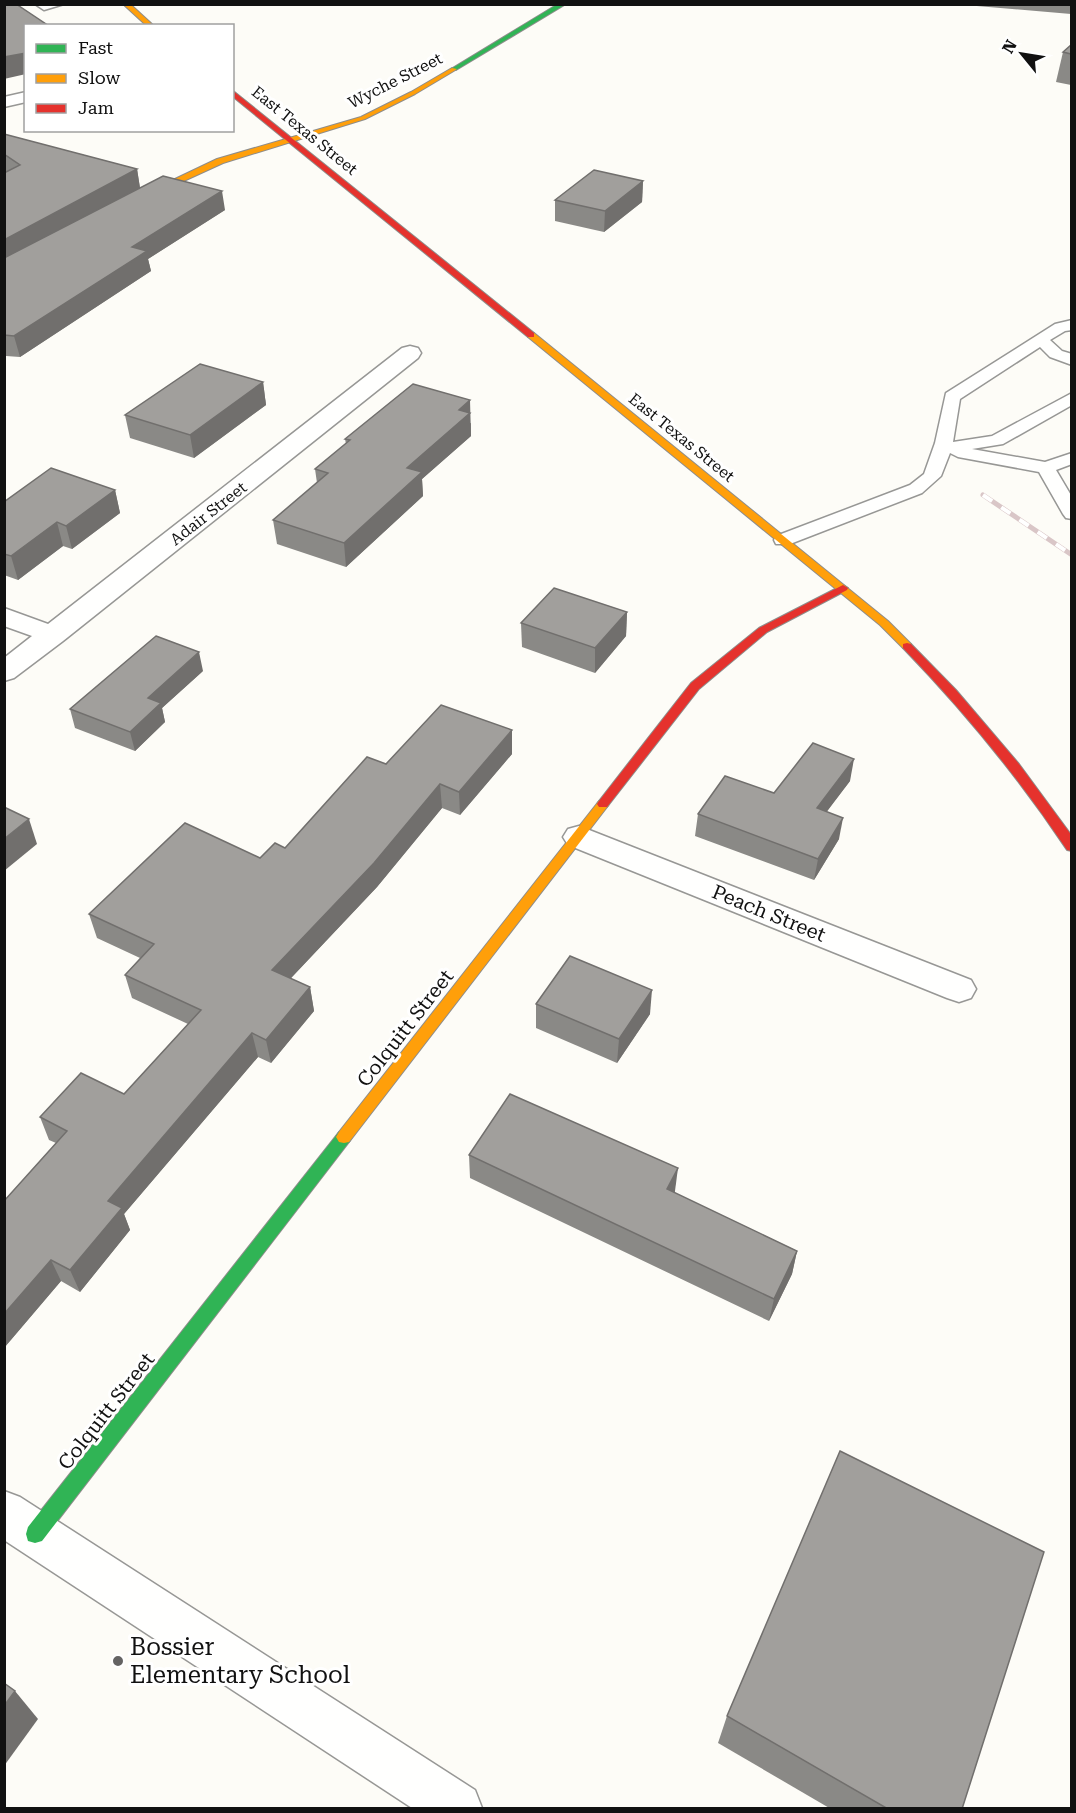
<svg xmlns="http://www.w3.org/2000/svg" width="1076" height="1813" font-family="'Roboto Serif',serif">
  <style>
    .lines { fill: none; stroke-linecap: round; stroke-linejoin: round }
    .lane-casing { stroke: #979795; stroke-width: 3 }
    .street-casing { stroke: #979795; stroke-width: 3 }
    .fast-casing { stroke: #8e8d8b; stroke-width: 2 }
    .slow-casing { stroke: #8e8d8b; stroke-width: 2 }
    .jam-casing { stroke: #8e8d8b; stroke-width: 2 }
    .lane { fill: #fffffe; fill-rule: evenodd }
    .street { fill: #fffffe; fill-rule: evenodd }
    .fast { fill: #30b455; fill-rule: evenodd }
    .slow { fill: #ff9f0a; fill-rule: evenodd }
    .jam { fill: #e5322d; fill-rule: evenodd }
    .rail-casing { stroke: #d9c6c7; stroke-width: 5 }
    .rail { stroke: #fff; stroke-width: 4; stroke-dasharray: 11; stroke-linecap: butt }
    .wall { fill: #8a8986 }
    .shaded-wall { fill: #716f6d }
    .building { fill: #a19f9c; stroke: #716f6d; stroke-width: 1.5 }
    .poi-dot { fill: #646362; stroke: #fff; stroke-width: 2 }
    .labels { text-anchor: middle; stroke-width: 6; stroke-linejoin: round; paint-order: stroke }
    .far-street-label { font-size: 16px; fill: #111; stroke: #fff }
    .street-label { font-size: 20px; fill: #111; stroke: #fff }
    .near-poi-label { font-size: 24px; fill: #111; stroke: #fff; text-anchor: start }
  </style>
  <rect width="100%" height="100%" fill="#fdfcf7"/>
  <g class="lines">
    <defs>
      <g id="lane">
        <path d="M35,4H64L44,10Z"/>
        <path d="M1072,320V330L1065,331L1050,340L1062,351L1072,354V365L1050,357L1040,347L960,399L953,442L992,436L1072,393V405L1003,444L972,449L1045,462L1072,453V464L1056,470L1072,497V519L1066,518L1063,514L1039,472L958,457L950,453L941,476L922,493L790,544H776L774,540L776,536L910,485L924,474L935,443L946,393L1055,324Z"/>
      </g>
      <g id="street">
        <path d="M26,92V102L4,107V97Z"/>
        <path d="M410,346L418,348L421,353L418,358L63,641L14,678L4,681V658L32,636L4,626V608L48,624L402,348Z"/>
        <path d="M579,826L971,980L976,989L971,998L959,1002L947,998L568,845L563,837L568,829Z"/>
        <path d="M4,1491L20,1497L475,1790L482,1808H412L4,1540Z"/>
      </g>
      <g id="fast">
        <path d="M558,4H566L456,70L451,69Z"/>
        <path d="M344,1131L349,1132L352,1137L349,1142L42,1541L35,1543L28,1541L26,1534L28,1527L339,1132Z"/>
      </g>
      <g id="slow">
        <path d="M123,4H130L154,26H147Z"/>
        <path d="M452,68L457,69L415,94L365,119L223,163L140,201L133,199L217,159L361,117L411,92Z"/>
        <path d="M528,333H534L888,621L911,644V648H903L880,625L528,337Z"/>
        <path d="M603,800L607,801L609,804L607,807L349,1142L344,1143L339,1142L336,1137L339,1132L599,801Z"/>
      </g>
      <g id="jam">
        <path d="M232,90L534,333V337H528L232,96Z"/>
        <path d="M843,585L848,588L847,590L767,632L699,689L607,807H599L597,804L599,801L691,683L759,628Z"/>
        <path d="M907,643L911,644L956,690L1019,764L1072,836V851L1067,850C1019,778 964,711 903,648V644Z"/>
      </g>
    </defs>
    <use href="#lane" class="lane-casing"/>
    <use href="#street" class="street-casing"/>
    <use href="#fast" class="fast-casing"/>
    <use href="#slow" class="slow-casing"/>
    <use href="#jam" class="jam-casing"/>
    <use href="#lane" class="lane"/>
    <use href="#street" class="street"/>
    <use href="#fast" class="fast"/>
    <use href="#slow" class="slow"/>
    <use href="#jam" class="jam"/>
    <defs>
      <path id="rail" d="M983,495L1072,555"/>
    </defs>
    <use href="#rail" class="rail-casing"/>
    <use href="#rail" class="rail"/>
  </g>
  <g class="wall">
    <path d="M965,4H1071V14L965,5Z"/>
    <path d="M1071,45V85L1056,82L1063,52Z"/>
    <path d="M4,134L137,169L140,188L225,210L148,259L151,271L20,357L6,356H4V173L7,172L4,170Z"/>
    <path d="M643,181L642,202L604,232L555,221V200Z"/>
    <path d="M263,382L266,405L194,458L130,438L125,415Z"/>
    <path d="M471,423V436L422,479L423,496L346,567L277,544L273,520L317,483L315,469L346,444L345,439Z"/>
    <path d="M115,490L120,513L72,549L63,546L18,580L4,575V502Z"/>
    <path d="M627,612L626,636L595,673L522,647L521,623Z"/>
    <path d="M203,671L162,708L165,722L135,751L75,728L70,709Z"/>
    <path d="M512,754L460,815L442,808L377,887L290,979L310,987L314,1011L271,1063L258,1057L124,1214L130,1230L80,1292L61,1281L4,1348V1201L56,1143L49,1140L40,1117L124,1094L188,1024L132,998L125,975L140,958L97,938L89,914L260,858L285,848L386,764Z"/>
    <path d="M850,781L826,812L839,839L814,880L695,836L698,814L774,793Z"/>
    <path d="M536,1004L650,1014L617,1063L536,1028Z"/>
    <path d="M469,1155L675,1191V1193L797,1251L792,1274L769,1321L470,1178Z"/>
    <path d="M727,1716L962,1809H831L718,1743Z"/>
  </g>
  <g class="shaded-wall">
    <path d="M26,53V74L4,79V57Z"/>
    <path d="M137,169L140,188L4,262V240Z"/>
    <path d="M643,181L642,202L604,232L605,211Z"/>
    <path d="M222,191L225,210L148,259L151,271L20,357L14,336L132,247Z"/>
    <path d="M263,382L266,405L194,458L190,435Z"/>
    <path d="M470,400L471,436L422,479L423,496L346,567L344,543L407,468L459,410Z"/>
    <path d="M115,490L120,513L72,549L66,526Z"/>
    <path d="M57,522L63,546L18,580L11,556Z"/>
    <path d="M627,612L626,636L595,673V648Z"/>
    <path d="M199,652L203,671L162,708L165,722L135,751L130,732L148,698Z"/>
    <path d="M512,730V754L460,815L459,792Z"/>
    <path d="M854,759L850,781L813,830L817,808Z"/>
    <path d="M440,784L442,808L377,887L276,994L272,970Z"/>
    <path d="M843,818L839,839L814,880L818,859Z"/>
    <path d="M29,819L37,844L4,871V839Z"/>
    <path d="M310,987L314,1011L271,1063L266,1040Z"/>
    <path d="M652,990L650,1014L617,1063L619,1039Z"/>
    <path d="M252,1033L258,1057L124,1214L130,1230L80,1292L70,1270L108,1201Z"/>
    <path d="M678,1168L675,1191L664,1212L667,1189Z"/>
    <path d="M797,1251L792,1274L769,1321L774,1299Z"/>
    <path d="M51,1260L61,1281L4,1348V1314Z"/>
    <path d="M15,1691L38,1719L4,1766V1706Z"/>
  </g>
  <g class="building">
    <path d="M4,4H16L49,26H26V53L4,57Z"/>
    <path d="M1071,45V54L1063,52Z"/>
    <path d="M4,134L137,169L4,240V173L20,165L4,154Z"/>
    <path d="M594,170L643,181L605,211L555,200Z"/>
    <path d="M163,176L222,191L132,247L147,251L14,336L4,335V258Z"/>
    <path d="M200,364L263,382L190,435L125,415Z"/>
    <path d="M413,384L470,400L459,410L470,413L407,468L422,472L344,543L273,520L328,473L315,469L350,440L345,439Z"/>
    <path d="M51,468L115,490L66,526L57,522L11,556L4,554V502Z"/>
    <path d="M554,588L627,612L595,648L521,623Z"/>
    <path d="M156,636L199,652L148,698L161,703L130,732L70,709Z"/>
    <path d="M441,705L512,730L459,792L440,784L374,863L272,970L310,987L266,1040L252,1033L108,1201L122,1208L70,1270L51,1260L4,1314V1201L67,1131L40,1117L81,1073L124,1094L201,1010L125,975L154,944L89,914L185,823L260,858L275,843L285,848L367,757L386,764Z"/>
    <path d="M813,743L854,759L817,808L843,818L818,859L698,814L725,776L774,793Z"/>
    <path d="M4,807L29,819L4,839Z"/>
    <path d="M570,956L652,990L619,1039L536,1004Z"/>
    <path d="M510,1094L678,1168L667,1189L797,1251L774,1299L469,1155Z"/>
    <path d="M840,1451L1044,1552L962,1809H888L727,1716Z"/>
    <path d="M4,1683L15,1691L4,1706Z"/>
  </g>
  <circle class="poi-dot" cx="118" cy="1661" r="6"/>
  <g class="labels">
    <g class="far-street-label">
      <text transform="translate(395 80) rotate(-27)" y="6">Wyche Street</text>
      <text transform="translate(305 130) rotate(39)" y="6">East Texas Street</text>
      <text transform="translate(682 437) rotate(39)" y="6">East Texas Street</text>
      <text transform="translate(208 513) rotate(-38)" y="6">Adair Street</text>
    </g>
    <g class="street-label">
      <text transform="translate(769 913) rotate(22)" y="7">Peach Street</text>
      <text transform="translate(405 1028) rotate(-52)" y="7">Colquitt Street</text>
      <text transform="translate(106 1411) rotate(-52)" y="7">Colquitt Street</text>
    </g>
    <g class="near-poi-label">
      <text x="130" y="1655">Bossier<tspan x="130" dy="28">Elementary School</tspan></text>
    </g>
  </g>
  <rect width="1076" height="1813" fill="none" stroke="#111111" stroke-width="12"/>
  <rect x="24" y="24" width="210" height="108" fill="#ffffff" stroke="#a0a0a0" stroke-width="1.5"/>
  <rect x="36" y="44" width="30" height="9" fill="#30b455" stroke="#a0a0a0" stroke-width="1.5"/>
  <text x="78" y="54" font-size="18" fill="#111111">Fast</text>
  <rect x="36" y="74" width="30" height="9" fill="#ff9f0a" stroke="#a0a0a0" stroke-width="1.5"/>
  <text x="78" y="84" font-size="18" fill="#111111">Slow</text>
  <rect x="36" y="104" width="30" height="9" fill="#e5322d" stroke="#a0a0a0" stroke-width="1.5"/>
  <text x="78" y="114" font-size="18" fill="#111111">Jam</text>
  <g transform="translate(1022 54) rotate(300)" stroke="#ffffff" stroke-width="4.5" paint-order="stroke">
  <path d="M0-4.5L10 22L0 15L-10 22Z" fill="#111111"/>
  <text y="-9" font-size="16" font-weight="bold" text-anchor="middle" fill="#111111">N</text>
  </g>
</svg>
